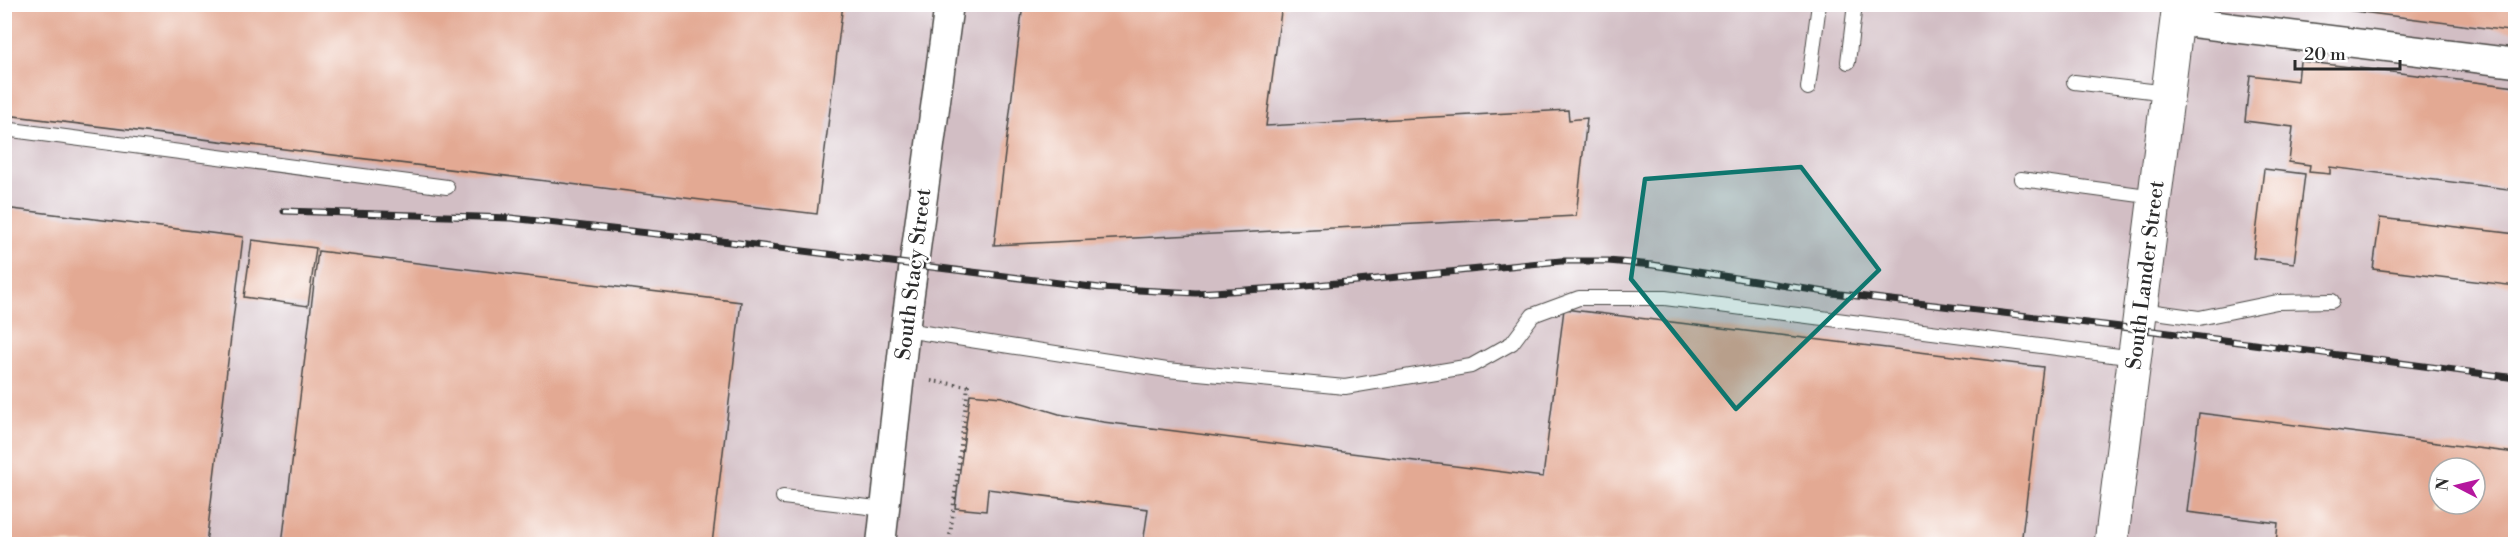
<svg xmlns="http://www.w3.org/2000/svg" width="2520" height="549" font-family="'Libre Bodoni',serif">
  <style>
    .industrial { fill: #d2bec4; fill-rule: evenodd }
    .building { fill: #e3a993; fill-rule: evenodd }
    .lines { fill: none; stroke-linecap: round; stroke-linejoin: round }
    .service-casing { stroke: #494744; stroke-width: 16 }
    .minor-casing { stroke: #494744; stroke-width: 31 }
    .secondary-casing { stroke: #494744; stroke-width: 35 }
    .path { stroke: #494744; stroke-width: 4; stroke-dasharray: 1.5 4.5; stroke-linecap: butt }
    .service { stroke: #fff; stroke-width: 14 }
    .minor { stroke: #fff; stroke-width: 28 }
    .secondary { stroke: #fff; stroke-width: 33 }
    .rail-casing { stroke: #2b2b2b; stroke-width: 7 }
    .rail { stroke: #fff; stroke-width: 4.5; stroke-dasharray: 14; stroke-linecap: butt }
    .marked { fill: #0f766e; fill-opacity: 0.2; stroke: #0f766e; stroke-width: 4.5; stroke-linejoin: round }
    .labels { text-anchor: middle; stroke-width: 5; stroke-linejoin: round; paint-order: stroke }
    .street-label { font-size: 21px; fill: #2b2b2b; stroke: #fff }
  </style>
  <rect width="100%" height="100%" fill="#fff"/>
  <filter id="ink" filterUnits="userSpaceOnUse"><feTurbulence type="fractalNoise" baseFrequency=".0167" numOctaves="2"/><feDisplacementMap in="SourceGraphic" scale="12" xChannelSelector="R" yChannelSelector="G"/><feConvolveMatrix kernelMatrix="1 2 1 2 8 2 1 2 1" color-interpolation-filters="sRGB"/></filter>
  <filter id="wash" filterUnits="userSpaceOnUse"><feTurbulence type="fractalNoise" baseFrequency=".008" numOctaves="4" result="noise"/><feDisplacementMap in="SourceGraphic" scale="24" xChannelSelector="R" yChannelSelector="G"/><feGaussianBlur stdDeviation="1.35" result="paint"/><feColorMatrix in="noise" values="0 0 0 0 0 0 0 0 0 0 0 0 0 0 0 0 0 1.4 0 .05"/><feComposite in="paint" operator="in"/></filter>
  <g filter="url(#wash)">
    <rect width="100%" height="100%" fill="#f6e8d3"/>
    <path class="industrial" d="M5,5H2515V544H5ZM2439,468H2475V504H2439Z"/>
    <g id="blocks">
      <g class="building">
        <path d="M4,4H843L817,214L6,115Z"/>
        <path d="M1023,4H1282L1266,126L1568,110L1569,120L1587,118L1576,216L994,245Z"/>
        <path d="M2316,4H2516V32L2316,6Z"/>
        <path d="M2300,61L2516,87V190L2330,167V174L2309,172L2310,165L2289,162L2293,127L2245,121L2250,75L2298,81Z"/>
        <path d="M2264,169L2305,174L2294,263L2253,258Z"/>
        <path d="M4,208L243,237L206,544H4Z"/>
        <path d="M2380,218L2516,234V286L2373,269Z"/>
        <path d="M252,240L316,248L308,306L244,297Z"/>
        <path d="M318,251L741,302L712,544H282Z"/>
        <path d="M1564,309L2043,367L2021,544H1143L1148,509L988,489L986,511L955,508L970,394L1002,397L1059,414L1103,422L1543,477Z"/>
        <path d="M2199,413L2516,453V544H2276L2278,523L2187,512ZM2439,468H2475V504H2439Z"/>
      </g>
    </g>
  </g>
  <g filter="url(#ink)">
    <use href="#blocks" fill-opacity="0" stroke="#494744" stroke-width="1.5"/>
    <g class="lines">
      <defs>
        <g id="service">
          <path d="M1848,62L1855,4"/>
          <path d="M2074,82L2168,93"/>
          <path d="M1808,88L1819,4"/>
          <path d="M4,129L447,187"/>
          <path d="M2021,179L2155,197"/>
          <path d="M2141,310L2199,318L2277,302L2332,301"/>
          <path d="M905,330L1167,370L1345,387L1471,366L1512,343L1533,315L1579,298H1665L2135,358"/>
          <path d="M783,497L885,509"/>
        </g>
        <g id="minor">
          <path d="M2177,21L2516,63"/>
          <path d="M881,544L905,330L949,4"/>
        </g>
        <path id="secondary" d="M2111,544L2179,4"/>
      </defs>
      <use href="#service" class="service-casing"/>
      <use href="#minor" class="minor-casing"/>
      <use href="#secondary" class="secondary-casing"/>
      <path class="path" d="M931,381L968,386L949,544"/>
      <use href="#service" class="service"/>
      <use href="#minor" class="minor"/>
      <use href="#secondary" class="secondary"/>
      <defs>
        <path id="rail" d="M284,211L511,218L739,243L1100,288L1196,293L1296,287L1561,261H1608L1653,265L1832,293L2138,329L2516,378"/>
      </defs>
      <use href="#rail" class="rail-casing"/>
      <use href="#rail" class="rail"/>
    </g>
  </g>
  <path class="marked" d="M1801,167L1879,270L1736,409L1631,279L1645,179Z"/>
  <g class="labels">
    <g class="street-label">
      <text transform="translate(913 274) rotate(-83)" y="7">South Stacy Street</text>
      <text transform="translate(2145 275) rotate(-83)" y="7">South Lander Street</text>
    </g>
  </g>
  <rect width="2520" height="549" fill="none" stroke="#fff" stroke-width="24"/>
  <g transform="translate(2457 486) rotate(277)"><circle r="28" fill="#ffffff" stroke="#aaaaaa" stroke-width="1.5"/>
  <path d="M0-4.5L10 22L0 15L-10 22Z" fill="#b5179e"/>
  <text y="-9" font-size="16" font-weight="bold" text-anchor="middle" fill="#2b2b2b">N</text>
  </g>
  <path d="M2295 60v9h105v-9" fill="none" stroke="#2b2b2b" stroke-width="3"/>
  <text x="2304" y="60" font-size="18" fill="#2b2b2b" stroke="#ffffff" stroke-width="4.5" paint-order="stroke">20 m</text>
</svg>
